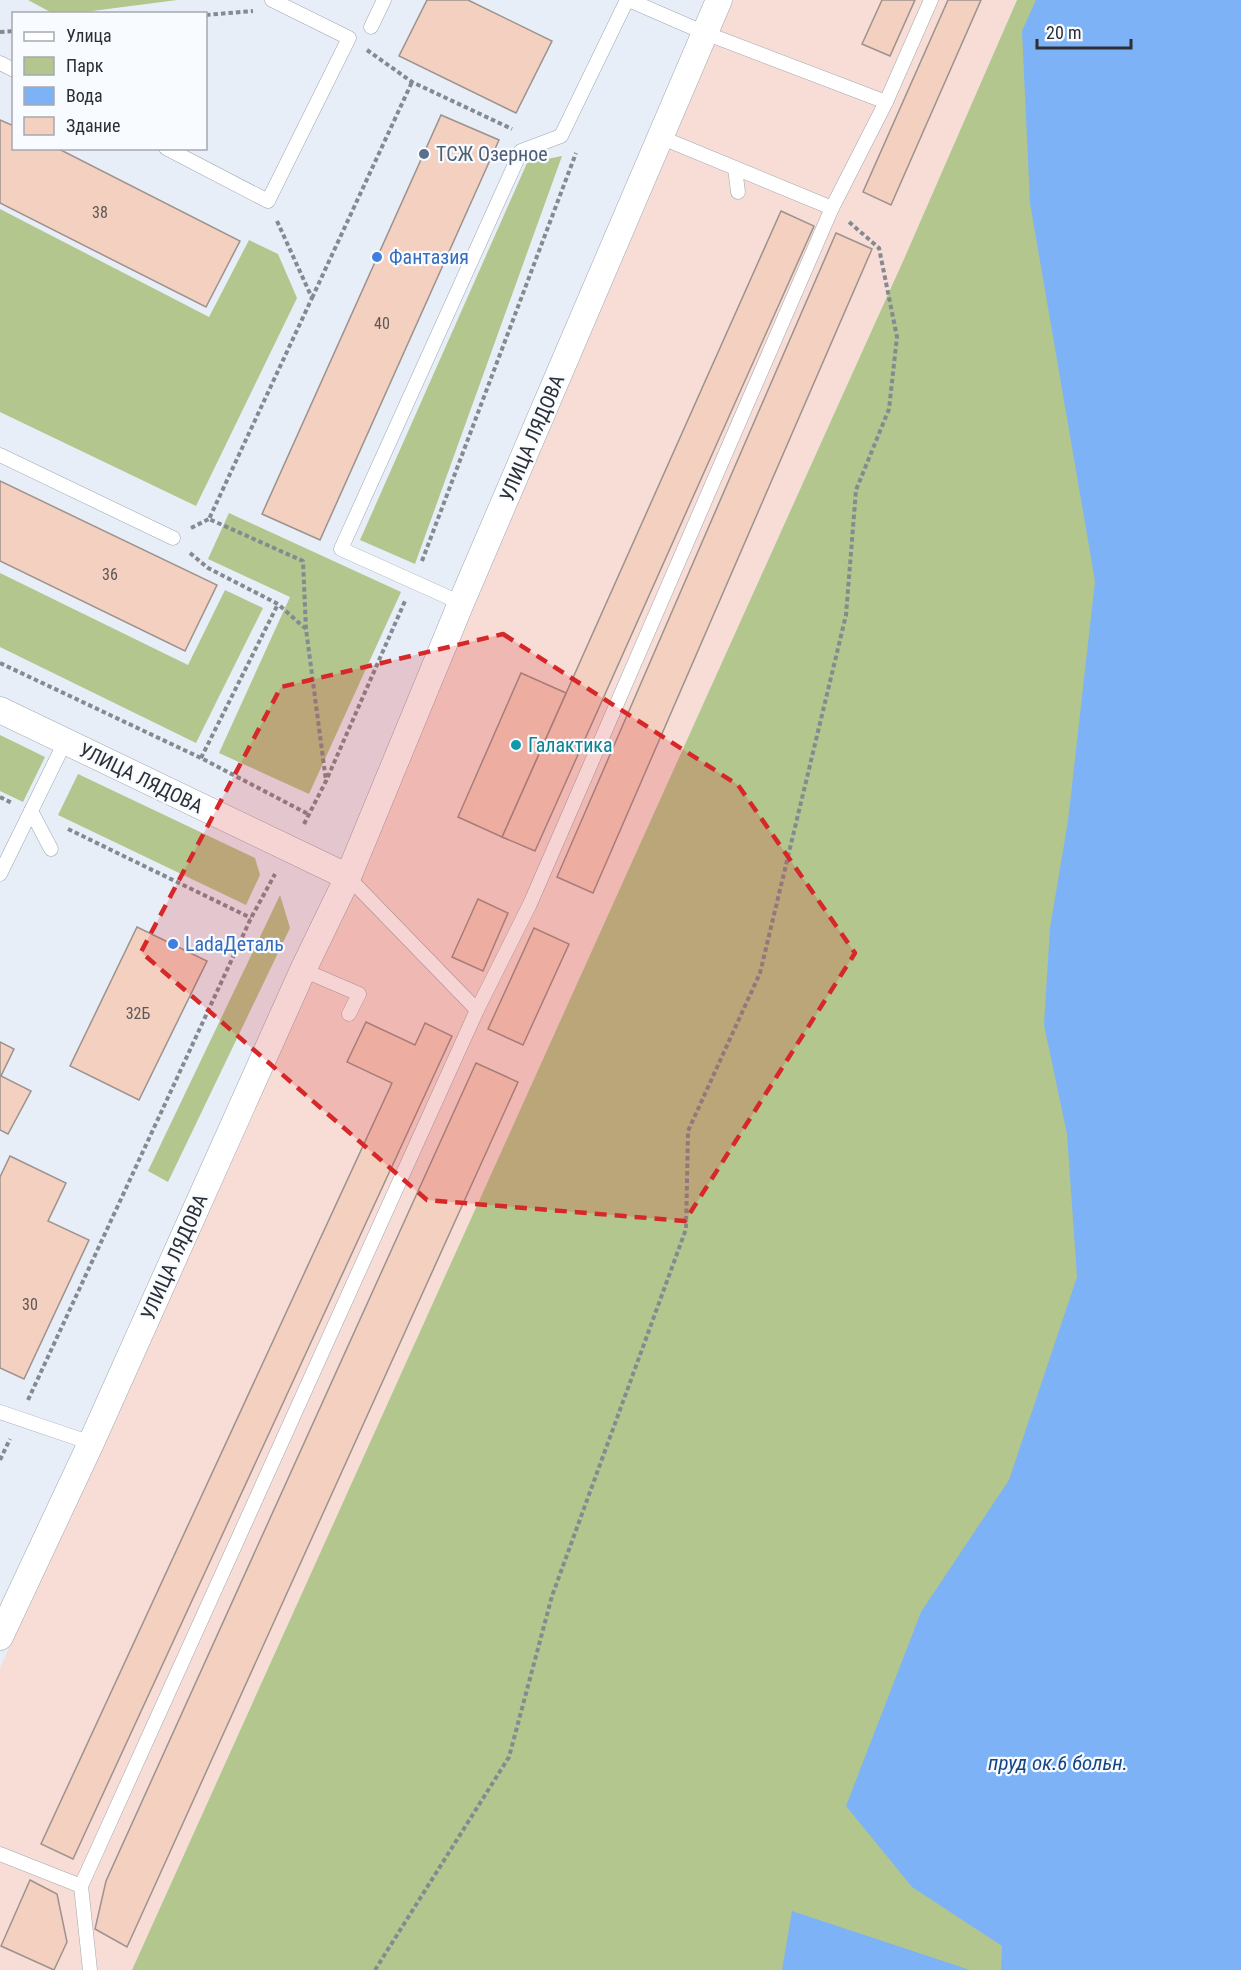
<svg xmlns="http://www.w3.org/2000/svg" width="1241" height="1970" font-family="'Roboto Condensed',sans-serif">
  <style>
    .industrial { fill: #f7ddd6 }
    .green { fill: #b3c68e }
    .water { fill: #7eb2f6 }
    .building { fill: #f3d0c0; stroke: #9d928d; stroke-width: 1.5 }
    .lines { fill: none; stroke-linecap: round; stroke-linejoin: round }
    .service-casing { stroke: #a0a6af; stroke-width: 15 }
    .minor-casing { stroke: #a0a6af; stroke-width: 27 }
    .path { stroke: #858a91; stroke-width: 4; stroke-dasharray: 4.5 3; stroke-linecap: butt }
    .service { stroke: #fff; stroke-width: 14 }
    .minor { stroke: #fff; stroke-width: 26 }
    .marked { fill: #d62828; fill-opacity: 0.2; stroke: #d62828; stroke-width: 4.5; stroke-dasharray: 12 8; stroke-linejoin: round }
    .service-dot { fill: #5c6f8a; stroke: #f8fbff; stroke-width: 2 }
    .shop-dot { fill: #3f7fe0; stroke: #f8fbff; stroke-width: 2 }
    .culture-dot { fill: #0f9aa8; stroke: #f8fbff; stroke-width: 2 }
    .labels { text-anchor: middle; stroke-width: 4.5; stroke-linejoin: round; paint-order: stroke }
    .number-label { font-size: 16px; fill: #5e5756 }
    .service-label { font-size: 20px; fill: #4e5e75; stroke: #f8fbff; text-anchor: start }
    .shop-label { font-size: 20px; fill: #366cbe; stroke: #f8fbff; text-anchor: start }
    .street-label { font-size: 20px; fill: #2c2f33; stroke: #f8fbff }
    .culture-label { font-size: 20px; fill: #0d838f; stroke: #f8fbff; text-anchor: start }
    .water-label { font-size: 21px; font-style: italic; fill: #144682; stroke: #f8fbff }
  </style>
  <rect width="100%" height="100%" fill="#e7eef8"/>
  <path class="industrial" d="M733,0H1017L904,259L132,1970H0V1668L354,887Z"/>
  <g class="green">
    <path d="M28,0H177L77,13L54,14Z"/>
    <path d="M1017,0H1241V1970H132L904,259Z"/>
    <path d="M562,156L415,564L360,540L527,163Z"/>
    <path d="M0,209L209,317L249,240L278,254L297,298L196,506L0,412Z"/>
    <path d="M229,513L401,592L309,794L219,753L290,597L208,559Z"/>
    <path d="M0,573L188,665L225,590L263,608L196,743L0,647Z"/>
    <path d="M0,735L45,757L23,802L0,791Z"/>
    <path d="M78,774L255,858L260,875L246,905L58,815Z"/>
    <path d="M280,895L290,928L168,1182L148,1171Z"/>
  </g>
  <g class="water">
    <path d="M1036,0H1241V1970H1001L1002,1946L912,1887L846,1806L921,1612L1009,1480L1077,1277L1067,1134L1044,1025L1050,928L1068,821L1095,581L1030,203L1022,31Z"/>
    <path d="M792,1911L970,1970H782Z"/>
  </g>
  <g class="building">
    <path d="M427,0H468L552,41L516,113L399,56Z"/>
    <path d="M882,0H915L890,56L862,44Z"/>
    <path d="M948,0H981L891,205L863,192Z"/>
    <path d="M441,115L499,140L320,540L262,514Z"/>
    <path d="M0,120L14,126V148H57L240,241L206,307L0,203Z"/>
    <path d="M781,211L814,226L535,851L502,837Z"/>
    <path d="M836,233L872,249L593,893L557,877Z"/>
    <path d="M0,481L217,585L185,651L0,561Z"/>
    <path d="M521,673L566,693L502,837L458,817Z"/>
    <path d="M478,899L508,913L483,971L452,957Z"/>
    <path d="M137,927L207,961L139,1100L70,1066Z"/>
    <path d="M534,928L569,944L523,1045L488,1029Z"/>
    <path d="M366,1022L415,1045L425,1023L452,1036L73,1859L41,1844L392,1083L347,1062Z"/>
    <path d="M0,1042L14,1049L1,1076L31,1091L8,1134L0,1130Z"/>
    <path d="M476,1063L518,1082L127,1947L95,1929L106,1881Z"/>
    <path d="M10,1156L66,1183L48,1221L89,1240L24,1379L0,1368V1177Z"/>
    <path d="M30,1880L57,1894L67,1942L54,1970L1,1946Z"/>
  </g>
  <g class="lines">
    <defs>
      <g id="service">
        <path d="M629,0L705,33L886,102"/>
        <path d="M371,27L384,0"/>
        <path d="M0,63L14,70"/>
        <path d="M660,137L832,208"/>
        <path d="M166,148L268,201L349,38L272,0"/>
        <path d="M735,168L738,192"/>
        <path d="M0,455L173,538"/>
        <path d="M461,603L341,549L521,151L561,136L627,0"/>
        <path d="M31,811L51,849"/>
        <path d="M0,874L65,742"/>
        <path d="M348,877L477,1010"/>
        <path d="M303,970L359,994L349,1014"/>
        <path d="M0,1412L91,1443"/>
        <path d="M0,1854L81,1886L477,1010L530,904L832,208L886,102L931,0"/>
        <path d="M81,1886L90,1970"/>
      </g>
      <g id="minor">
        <path d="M0,710L348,877"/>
        <path d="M0,1637L91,1443L303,970L348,877L461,603L719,0"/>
      </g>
    </defs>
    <use href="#service" class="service-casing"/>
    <use href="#minor" class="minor-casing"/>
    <g class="path">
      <path d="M206,15L253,11"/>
      <path d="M0,32L14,31"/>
      <path d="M367,50L412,82L512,129"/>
      <path d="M277,221L312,298L209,519L303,561L306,629L326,781"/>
      <path d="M312,298L412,82"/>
      <path d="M191,528L209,519"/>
      <path d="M190,553L208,568L278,604L306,629"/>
      <path d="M422,561L576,153"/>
      <path d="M0,663L201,758L310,815"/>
      <path d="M201,758L278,604"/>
      <path d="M0,797L12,803"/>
      <path d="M304,824L326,781L405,601"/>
      <path d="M68,829L251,918"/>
      <path d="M28,1400L251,918L275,874"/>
      <path d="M0,1460L10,1439"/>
      <path d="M375,1970L509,1757L552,1596L686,1229L688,1131L760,973L846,615L856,490L889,409L897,337L879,248L849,222"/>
    </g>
    <use href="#service" class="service"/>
    <use href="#minor" class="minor"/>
  </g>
  <path class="marked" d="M503,634L738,785L855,953L685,1221L427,1200L141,952L281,687Z"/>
  <circle class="service-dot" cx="424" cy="154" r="6"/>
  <g class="shop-dot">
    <circle cx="377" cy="257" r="6"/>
    <circle cx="173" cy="944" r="6"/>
  </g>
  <circle class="culture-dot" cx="516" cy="745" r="6"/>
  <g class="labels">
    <g class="number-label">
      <text x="100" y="218">38</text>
      <text x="382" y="329">40</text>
      <text x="110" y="580">36</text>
      <text x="138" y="1019">32Б</text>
      <text x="30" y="1310">30</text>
    </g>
    <g class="service-label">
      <text x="436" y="161">ТСЖ Озерное</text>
    </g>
    <g class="shop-label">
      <text x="389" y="264">Фантазия</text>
      <text x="185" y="951">LadaДеталь</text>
    </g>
    <g class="street-label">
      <text transform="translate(532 438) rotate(-67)" y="7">УЛИЦА ЛЯДОВА</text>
      <text transform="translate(141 778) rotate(26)" y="7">УЛИЦА ЛЯДОВА</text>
      <text transform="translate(174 1257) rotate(-66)" y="7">УЛИЦА ЛЯДОВА</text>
    </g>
    <g class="culture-label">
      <text x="528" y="752">Галактика</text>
    </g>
    <g class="water-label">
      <text x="1058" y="1770">пруд ок.6 больн.</text>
    </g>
  </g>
  <rect x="12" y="12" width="195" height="138" fill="#f8fbff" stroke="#a6a9ad" stroke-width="1.5"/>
  <rect x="24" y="32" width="30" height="9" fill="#ffffff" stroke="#a6a9ad" stroke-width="1.5"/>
  <text x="66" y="42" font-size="18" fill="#2c2f33">Улица</text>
  <rect x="24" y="57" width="30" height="18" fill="#b3c68e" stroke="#a6a9ad" stroke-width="1.5"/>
  <text x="66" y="72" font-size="18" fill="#2c2f33">Парк</text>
  <rect x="24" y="87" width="30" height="18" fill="#7eb2f6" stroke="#a6a9ad" stroke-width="1.5"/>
  <text x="66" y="102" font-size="18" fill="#2c2f33">Вода</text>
  <rect x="24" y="117" width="30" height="18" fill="#f3d0c0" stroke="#a6a9ad" stroke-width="1.5"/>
  <text x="66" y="132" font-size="18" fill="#2c2f33">Здание</text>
  <path d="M1037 39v9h94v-9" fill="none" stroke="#2c2f33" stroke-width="3"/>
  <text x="1046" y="39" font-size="18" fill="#2c2f33" stroke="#f8fbff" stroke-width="4.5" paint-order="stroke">20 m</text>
</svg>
